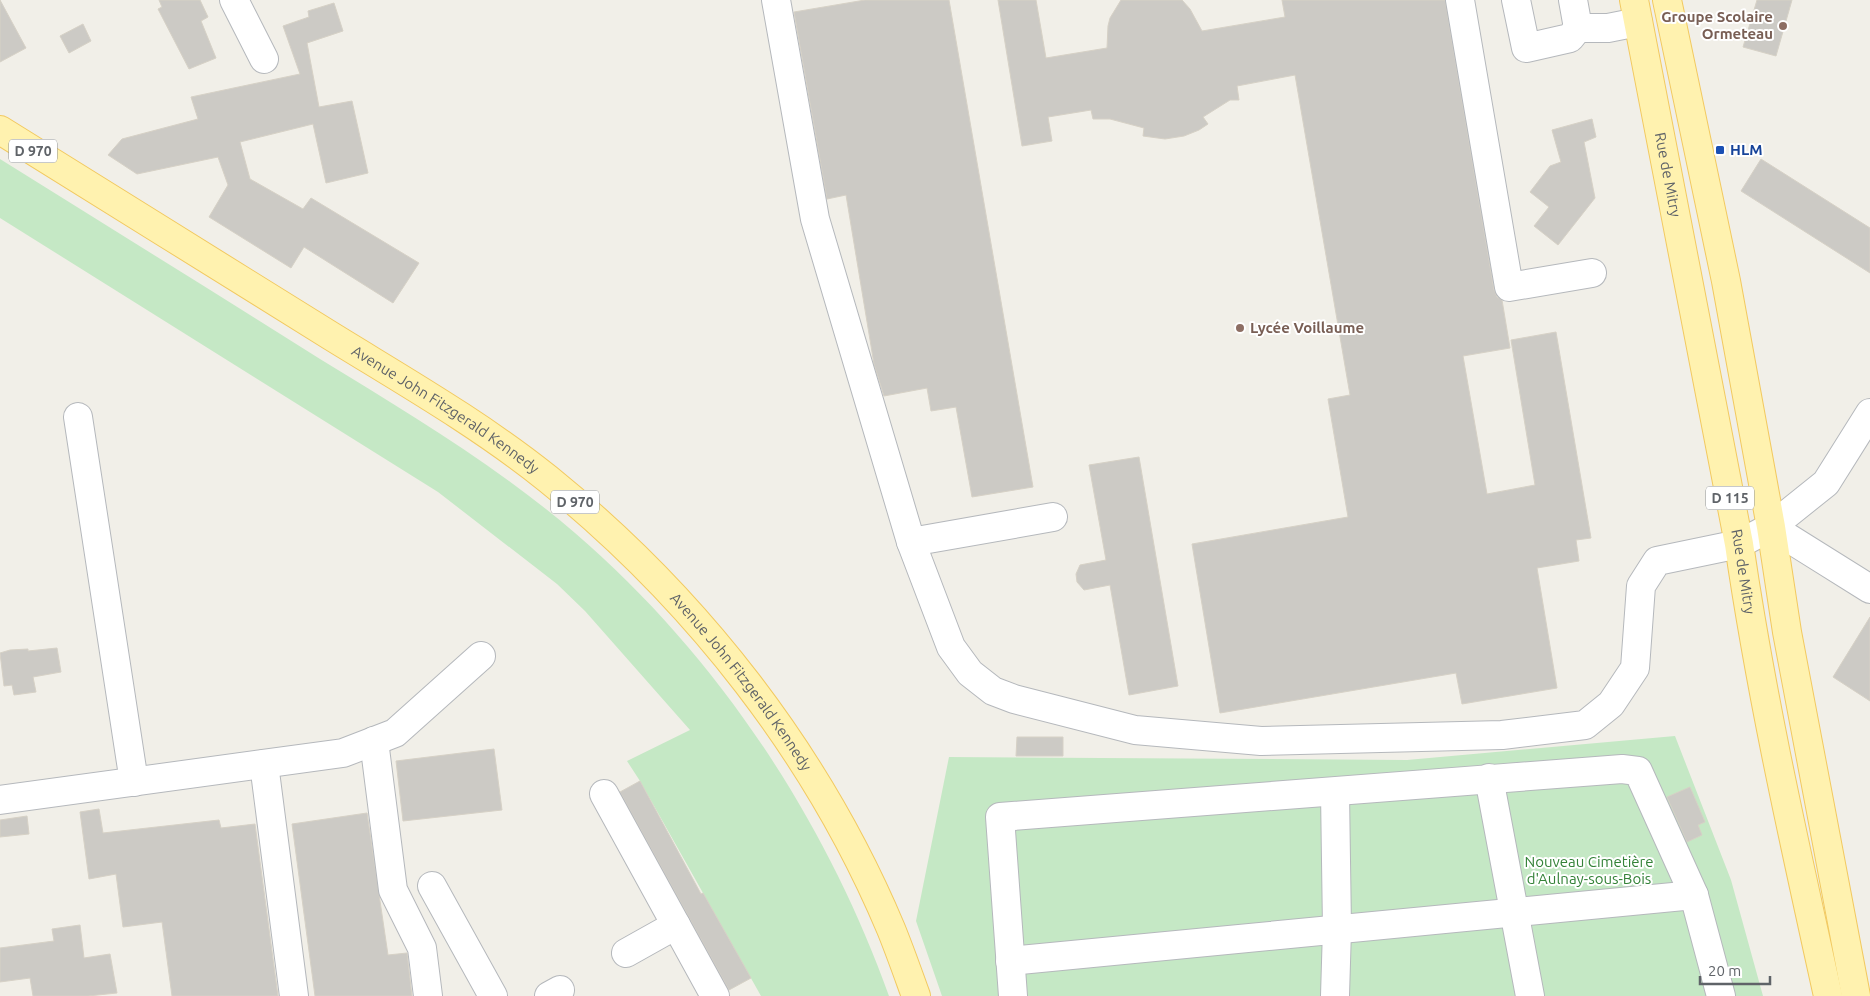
<svg xmlns="http://www.w3.org/2000/svg" width="1870" height="996" font-family="Ubuntu,sans-serif">
  <style>
    .green { fill: #c5e8c5 }
    .building { fill: #cccac5; stroke: #d6d1c6 }
    .lines { fill: none; stroke-linecap: round; stroke-linejoin: round }
    .minor-casing { stroke: #b5b8bc; stroke-width: 30 }
    .major-casing { stroke: #f2c960; stroke-width: 30 }
    .minor { stroke: #fff; stroke-width: 28 }
    .major { stroke: #fff2af; stroke-width: 28 }
    .education-dot { fill: #8d6e63; stroke: #fff; stroke-width: 2 }
    .transit-dot { fill: #1a4fb4; stroke: #fff; stroke-width: 2 }
    .labels { text-anchor: middle; stroke-width: 4; stroke-linejoin: round; paint-order: stroke }
    .shield { fill: #fff; stroke: #8f9295; stroke-width: 1 }
    .shield-label { font-size: 14px; font-weight: bold; fill: #5f6368 }
    .education-label { font-size: 15px; font-weight: bold; fill: #785e54; stroke: #fff; text-anchor: end }
    .transit-label { font-size: 15px; font-weight: bold; fill: #164399; stroke: #fff; text-anchor: start }
    .street-label { font-size: 15px; fill: #5f6368; stroke: #fff }
    .park-label { font-size: 15px; fill: #348238; stroke: #fff }
  </style>
  <rect width="100%" height="100%" fill="#f1efe8"/>
  <g class="green">
    <path d="M0,159C107,226 214,292 320,359C408,413 496,465 575,533C717,655 826,820 889,996H761L640,781L627,761L690,730L585,611L557,584L438,492L0,218Z"/>
    <path d="M1675,736L1731,880L1763,996H942L916,921L949,757L1407,760Z"/>
  </g>
  <g class="building">
    <path d="M0,0L26,48L0,62Z"/>
    <path d="M159,0H200L208,17L201,21L216,58L189,69L158,9L162,7Z"/>
    <path d="M865,0H949L1033,487L972,497L956,407L931,411L927,388L884,396L874,364L846,195L827,199L794,12Z"/>
    <path d="M998,0H1036L1046,58L1107,48L1108,26L1110,18L1121,0H1182L1190,9L1202,31L1285,17L1282,0H1445L1494,290L1497,297L1502,300L1510,348L1463,356L1487,494L1535,485L1511,340L1556,332L1591,538L1576,540L1579,561L1537,568L1557,688L1462,704L1456,673L1220,713L1192,544L1348,517L1328,399L1350,395L1295,75L1237,86L1239,100H1230L1203,117L1208,124L1199,130L1184,136L1165,139L1143,136L1144,128L1110,119H1093L1091,110L1048,117L1052,141L1022,146Z"/>
    <path d="M1757,0H1792L1776,56L1743,47Z"/>
    <path d="M334,3L343,31L307,43L319,107L352,101L368,173L326,183L313,124L240,142L250,179L303,209L311,198L419,263L393,303L304,247L291,268L209,217L228,185L218,157L137,174L108,155L122,139L198,119L191,97L300,74L283,26L309,17L308,11Z"/>
    <path d="M83,24L91,41L69,53L60,36Z"/>
    <path d="M1592,119L1596,137L1584,142L1595,198L1558,245L1534,226L1549,207L1530,192L1550,166L1561,162L1552,130Z"/>
    <path d="M1761,159L1870,228V273L1741,191Z"/>
    <path d="M1139,457L1178,686L1129,695L1110,585L1084,590L1077,582L1076,574L1080,565L1106,560L1089,465Z"/>
    <path d="M1870,617V701L1833,677Z"/>
    <path d="M57,648L61,672L33,677L36,692L14,695L12,685L4,686L0,653L10,650L28,649V651Z"/>
    <path d="M1017,737H1063V756H1016Z"/>
    <path d="M494,749L502,810L403,821L396,761Z"/>
    <path d="M640,781L701,894L703,893L751,978L729,990L620,792Z"/>
    <path d="M1690,787L1705,822L1698,825L1702,835L1687,842L1667,797Z"/>
    <path d="M99,809L103,833L219,820L221,828L255,824L278,996H172L162,922L123,927L116,874L89,879L80,812Z"/>
    <path d="M367,813L388,955L407,953L412,996H315L292,824Z"/>
    <path d="M27,816L29,834L0,837V820Z"/>
    <path d="M80,925L84,958L110,954L117,993L88,996H33L30,978L0,982V948L54,941L52,929Z"/>
  </g>
  <g class="lines">
    <defs>
      <g id="minor">
        <path d="M234,0L264,59"/>
        <path d="M776,0L815,219L911,542L1053,517"/>
        <path d="M1460,0L1509,287L1592,273"/>
        <path d="M1516,0L1526,48L1570,38L1578,28"/>
        <path d="M1573,0L1578,28H1608L1638,22"/>
        <path d="M78,417L134,782"/>
        <path d="M1771,527L1870,589"/>
        <path d="M911,542L951,647L970,673L993,691L1014,699L1135,730L1261,741L1502,735L1585,725L1611,704L1635,668L1641,586L1657,561L1739,544L1771,527L1826,483L1870,413"/>
        <path d="M374,741L393,890L422,948L428,996"/>
        <path d="M264,764L294,996"/>
        <path d="M1489,778L1530,996"/>
        <path d="M1335,792L1337,929L1335,996"/>
        <path d="M604,794L715,996"/>
        <path d="M0,800L343,753L395,733L481,656"/>
        <path d="M432,886L493,996"/>
        <path d="M626,953L676,925"/>
        <path d="M1010,961L1694,895"/>
        <path d="M549,996L560,990"/>
        <path d="M1013,996L1000,817L1622,769L1638,771L1694,895L1721,996"/>
      </g>
      <g id="major">
        <path id="s1" d="M1634,0L1739,544C1761,696 1795,846 1828,996"/>
        <path d="M1667,0L1726,281L1771,527L1787,632L1856,996"/>
        <path id="s2" d="M0,130C110,199 221,267 331,336C404,381 481,425 548,479C696,599 817,753 891,929C900,951 908,974 916,996"/>
      </g>
    </defs>
    <use href="#minor" class="minor-casing"/>
    <use href="#major" class="major-casing"/>
    <use href="#minor" class="minor"/>
    <use href="#major" class="major"/>
  </g>
  <g class="education-dot">
    <circle cx="1783" cy="26" r="5"/>
    <circle cx="1240" cy="328" r="5"/>
  </g>
  <rect class="transit-dot" x="1715" y="145" width="10" height="10" rx="2.5"/>
  <g class="labels">
    <g class="shield">
      <rect x="9" y="139.5" width="48" height="23" rx="4"/>
      <rect x="1706" y="486.5" width="48" height="23" rx="4"/>
      <rect x="551" y="490.5" width="48" height="23" rx="4"/>
    </g>
    <g class="shield-label">
      <text x="33" y="156">D 970</text>
      <text x="1730" y="503">D 115</text>
      <text x="575" y="507">D 970</text>
    </g>
    <g class="education-label">
      <text x="1773" y="22">Groupe Scolaire<tspan x="1773" dy="17">Ormeteau</tspan></text>
      <text x="1250" y="333" text-anchor="start">Lycée Voillaume</text>
    </g>
    <g class="transit-label">
      <text x="1730" y="155">HLM</text>
    </g>
    <g class="street-label">
      <text dy="5" stroke="none"><textPath href="#s1" startOffset="178">Rue de Mitry</textPath></text>
      <text dy="5" stroke="none"><textPath href="#s2" startOffset="526">Avenue John Fitzgerald Kennedy</textPath></text>
      <text dy="5" stroke="none"><textPath href="#s1" startOffset="582">Rue de Mitry</textPath></text>
      <text dy="5" stroke="none"><textPath href="#s2" startOffset="931">Avenue John Fitzgerald Kennedy</textPath></text>
    </g>
    <g class="park-label">
      <text x="1589" y="867">Nouveau Cimetière<tspan x="1589" dy="17">d'Aulnay-sous-Bois</tspan></text>
    </g>
  </g>
  <path d="M1700 976v8h70v-8" fill="none" stroke="#5f6368" stroke-width="2.5"/>
  <text x="1708" y="976" font-size="15" fill="#5f6368" stroke="#ffffff" stroke-width="4" paint-order="stroke">20 m</text>
</svg>
